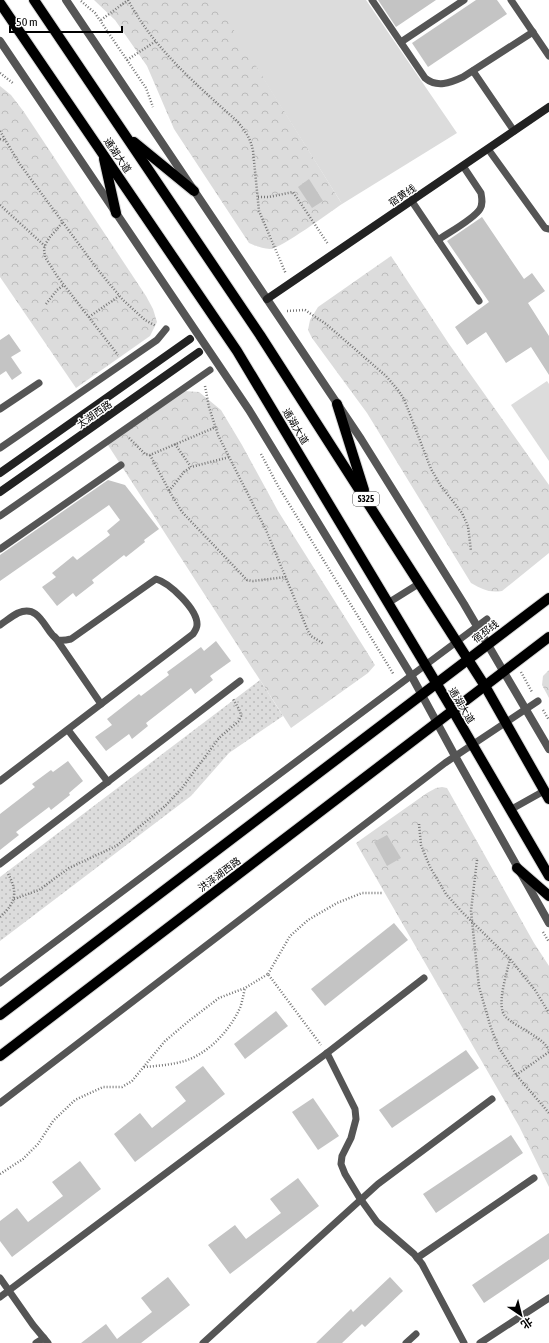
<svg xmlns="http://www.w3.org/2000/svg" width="549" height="1343" font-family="'Asap Condensed','Noto Sans SC',sans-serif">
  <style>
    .grass { fill: #dcdcdc }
    .forest { fill: url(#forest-crowns) }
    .garden { fill: url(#garden-dots) }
    .building { fill: #c4c4c4 }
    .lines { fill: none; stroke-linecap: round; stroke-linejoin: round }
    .primary-casing { stroke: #dbdbdb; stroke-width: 12 }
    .path { stroke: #777; stroke-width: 2.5; stroke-dasharray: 1 2; stroke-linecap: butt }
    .lane { stroke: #555; stroke-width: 7 }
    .street { stroke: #555; stroke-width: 8 }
    .secondary { stroke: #222; stroke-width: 8 }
    .primary { stroke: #000; stroke-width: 10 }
    .labels { text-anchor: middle; stroke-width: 3; stroke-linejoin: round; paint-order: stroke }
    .shield { fill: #fff; stroke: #4c4c4c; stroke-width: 1 }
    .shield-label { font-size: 9px; font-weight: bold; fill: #000 }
    .street-label { font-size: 10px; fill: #000; stroke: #fff }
  </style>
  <defs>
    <pattern id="forest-crowns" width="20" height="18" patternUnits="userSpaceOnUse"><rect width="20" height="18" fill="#dcdcdc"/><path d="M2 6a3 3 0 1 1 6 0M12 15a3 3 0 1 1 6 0" fill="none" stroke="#bbb"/></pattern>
    <pattern id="garden-dots" width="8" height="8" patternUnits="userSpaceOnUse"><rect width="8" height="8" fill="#dcdcdc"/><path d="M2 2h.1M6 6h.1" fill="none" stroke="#bbb" stroke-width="1.8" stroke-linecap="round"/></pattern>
  </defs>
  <rect width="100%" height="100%" fill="#fff"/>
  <g class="grass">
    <path d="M214,0H366L457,133L342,204Z"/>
    <path d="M547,381L549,384V461L511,405Z"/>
  </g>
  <g class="forest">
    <path d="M94,0H215L342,204C330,212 282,248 270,249C263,249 256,246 249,243L174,129L147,66L115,20Z"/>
    <path d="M0,86L11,95L24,112L146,296L153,309L157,322L150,336L76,388L0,277Z"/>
    <path d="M391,256L449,344L549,485V553L502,591C488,593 482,589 471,583L367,413L312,338L308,330L310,320L318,307Z"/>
    <path d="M184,391L199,392L221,410L242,445L278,511L375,665L368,673L291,728L106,442Z"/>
    <path d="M549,670V698L542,685L543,676Z"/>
    <path d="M442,787L447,788L534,943L549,966V1187L519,1126L356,843L427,793L436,788Z"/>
  </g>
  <path class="garden" d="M260,680L283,716L229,753L191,796L0,941V877Z"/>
  <g class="building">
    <path d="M378,0H436L396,27Z"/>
    <path d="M476,0H497L507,14L428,67L412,43Z"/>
    <path d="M309,179L323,201L312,208L298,187Z"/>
    <path d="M482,217L524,279L532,273L545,291L528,303L549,336V375L531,347L506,363L486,332L467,345L455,327L489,302L447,241Z"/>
    <path d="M9,334L21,351L11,357L22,373L12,380L6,371L0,375V340Z"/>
    <path d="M108,480L125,485L159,529L144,540L145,542L126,557L124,555L92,580L94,583L76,597L73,593L57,606L42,587L56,577L52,573L73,556L77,560L110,535L107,531L120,520L109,505L0,581V555Z"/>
    <path d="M216,641L231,661L210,676L213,680L195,694L191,688L146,723L148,726L132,739L129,734L106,751L95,737L112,725L107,719L139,694L141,696L169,675L167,672L201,647L204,651Z"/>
    <path d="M68,761L83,781L69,793L70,795L51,810L49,807L16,832L19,835L0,850V814L35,787L32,784L51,770L53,772Z"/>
    <path d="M387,835L401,858L387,866L374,842Z"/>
    <path d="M394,923L408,940L325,1006L311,989Z"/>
    <path d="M276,1011L288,1026L245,1059L234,1044Z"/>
    <path d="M466,1050L479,1068L392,1128L379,1110Z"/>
    <path d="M203,1066L225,1094L135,1162L114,1134L140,1113L152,1128L186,1101L175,1087Z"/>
    <path d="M313,1098L339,1136L318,1150L292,1112Z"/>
    <path d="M511,1135L523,1153L436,1213L423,1194Z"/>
    <path d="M80,1161L101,1189L12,1257L0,1241V1221L17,1208L28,1222L63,1196L52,1182Z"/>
    <path d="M298,1178L319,1206L230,1274L208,1245L235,1225L246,1239L281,1213L270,1199Z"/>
    <path d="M549,1233V1259L484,1303L472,1285Z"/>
    <path d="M168,1277L190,1305L141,1343H81L106,1324L117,1339L152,1312L141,1298Z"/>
    <path d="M390,1277L403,1291L365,1327L362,1324L342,1343H316L351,1309L353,1312Z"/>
  </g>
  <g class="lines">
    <defs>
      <g id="primary">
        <path d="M34,0L260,335L485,686L549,799"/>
        <path d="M0,3L237,351L453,711L549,876"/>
        <path d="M134,142L194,191"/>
        <path d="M104,159L116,213"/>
        <path d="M337,404L364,490"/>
        <path d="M517,868L549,896"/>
        <path d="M0,1015L549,598"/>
        <path d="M0,1056L549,637"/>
      </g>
    </defs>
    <use href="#primary" class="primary-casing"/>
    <g class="path">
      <path d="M128,0C154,49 197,85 238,122C245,131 251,139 253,151L259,211L286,274"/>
      <path d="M81,1L95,13L146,88L153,107"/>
      <path d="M101,20L128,0"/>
      <path d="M127,60L156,41"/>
      <path d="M0,73L14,84"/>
      <path d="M0,131L19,163L98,270L123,300L145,320L156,326"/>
      <path d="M0,139L6,141"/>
      <path d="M258,197H269L293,192L328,244"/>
      <path d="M0,205L45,246"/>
      <path d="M62,223L50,237L46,243L44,249L45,257L57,276L118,355"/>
      <path d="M46,304L57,290L64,285"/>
      <path d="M287,311L305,310L326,324L386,376L398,390L404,399L431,469L441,486L462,513L468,526L471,551"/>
      <path d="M89,317L119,296"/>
      <path d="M205,386L209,407L218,435L266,530L308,631L311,636L324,644"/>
      <path d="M129,438L145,454L150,455L216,427"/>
      <path d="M175,444L191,467L230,457"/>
      <path d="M261,454L278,486L394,675"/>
      <path d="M150,455L171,494L182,512L247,580L253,581L286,577"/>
      <path d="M169,491L184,472L191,467"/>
      <path d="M521,672L532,692"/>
      <path d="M543,710L549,720"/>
      <path d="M419,824L421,845L430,867L446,894L462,912L510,959L535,990L549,1013"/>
      <path d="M477,860L471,911L479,987L491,1028L499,1048L518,1077L549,1113"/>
      <path d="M14,899L39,890L69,868L116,846L165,806L182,788L219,738L239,721L241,716L240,711L233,699"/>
      <path d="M0,917C17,902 18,891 7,872"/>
      <path d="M543,932L549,942"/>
      <path d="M510,959C507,973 496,1005 505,1016C511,1023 521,1027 528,1032C536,1037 544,1041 549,1050"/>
      <path d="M268,974L290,936L308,920L337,903L362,893H382"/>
      <path d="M144,1067C156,1066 169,1065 181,1062C205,1056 227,1034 238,1012C242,1005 243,996 245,988"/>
      <path d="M516,1075L549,1052"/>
      <path d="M0,1174L23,1159L38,1144L53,1121L75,1100L103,1087H122L132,1081L165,1041L190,1020L219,998L245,988L268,974L321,1045"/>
    </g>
    <g class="lane">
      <path d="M372,0L425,78C437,88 450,83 463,77L533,32"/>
      <path d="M511,0L549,56"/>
      <path d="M401,42L464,0"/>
      <path d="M473,71L514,131"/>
      <path d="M488,149L545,228L549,229"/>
      <path d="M411,200L479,301"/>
      <path d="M438,240C448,233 474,219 480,209C483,204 482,199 481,193L463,166"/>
      <path d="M0,409L39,383"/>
      <path d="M0,448L157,340L166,329"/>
      <path d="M0,516L210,370"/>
      <path d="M0,549L121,465"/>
      <path d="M388,603L420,583"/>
      <path d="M0,625C6,621 12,616 18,613C41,603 45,633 58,640C63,641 67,640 71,639L156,579C170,583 198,610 197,625C197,628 195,631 193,634L0,781"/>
      <path d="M55,637L101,704"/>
      <path d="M68,730L108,782"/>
      <path d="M510,810L544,791"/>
      <path d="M0,864L240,681"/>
      <path d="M0,983L487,619"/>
      <path d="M327,1053L355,1109L356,1119L351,1138L342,1156L341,1164L345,1174L359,1197L377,1222L414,1254L422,1264L464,1343"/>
      <path d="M0,1103L445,763L538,701"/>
      <path d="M417,1258L534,1178"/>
      <path d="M0,1278L33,1325L48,1343"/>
      <path d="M0,1297L327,1053L424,978"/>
      <path d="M36,1343L44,1338"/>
      <path d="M203,1343L378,1184L492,1099"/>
      <path d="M406,1343L416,1334"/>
      <path d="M480,1343L549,1298"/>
    </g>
    <g class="street">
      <path d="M66,0L361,439L464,604L549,749"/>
      <path d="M0,41L249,410L411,675L455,756L549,923"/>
    </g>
    <g class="secondary">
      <path d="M267,299L549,107"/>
      <path d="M0,473L190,339"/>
      <path d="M0,492L199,352"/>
    </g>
    <use href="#primary" class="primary"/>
  </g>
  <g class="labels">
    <rect class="shield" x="353" y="492" width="26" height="14" rx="3"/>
    <g class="shield-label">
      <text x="366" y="502">S325</text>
    </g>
    <g class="street-label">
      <text transform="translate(118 155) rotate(56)" y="4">通湖大道</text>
      <text transform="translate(402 195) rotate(-34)" y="4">宿黄线</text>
      <text transform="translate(94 414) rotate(-35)" y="4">太湖西路</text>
      <text transform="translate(296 426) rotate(59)" y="4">通湖大道</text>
      <text transform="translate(485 631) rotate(-37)" y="4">宿邳线</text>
      <text transform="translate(462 705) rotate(59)" y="4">通湖大道</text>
      <text transform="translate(219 874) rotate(-37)" y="4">洪泽湖西路</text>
    </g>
  </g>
  <g transform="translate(521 1315) rotate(145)" stroke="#ffffff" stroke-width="3" paint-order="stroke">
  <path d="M0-3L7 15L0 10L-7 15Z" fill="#000000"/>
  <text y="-6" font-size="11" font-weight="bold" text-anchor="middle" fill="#000000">北</text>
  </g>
  <path d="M10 26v6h112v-6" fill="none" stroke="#000000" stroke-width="2"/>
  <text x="16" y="26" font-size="12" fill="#000000" stroke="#ffffff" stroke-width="3" paint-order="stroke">50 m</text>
</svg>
